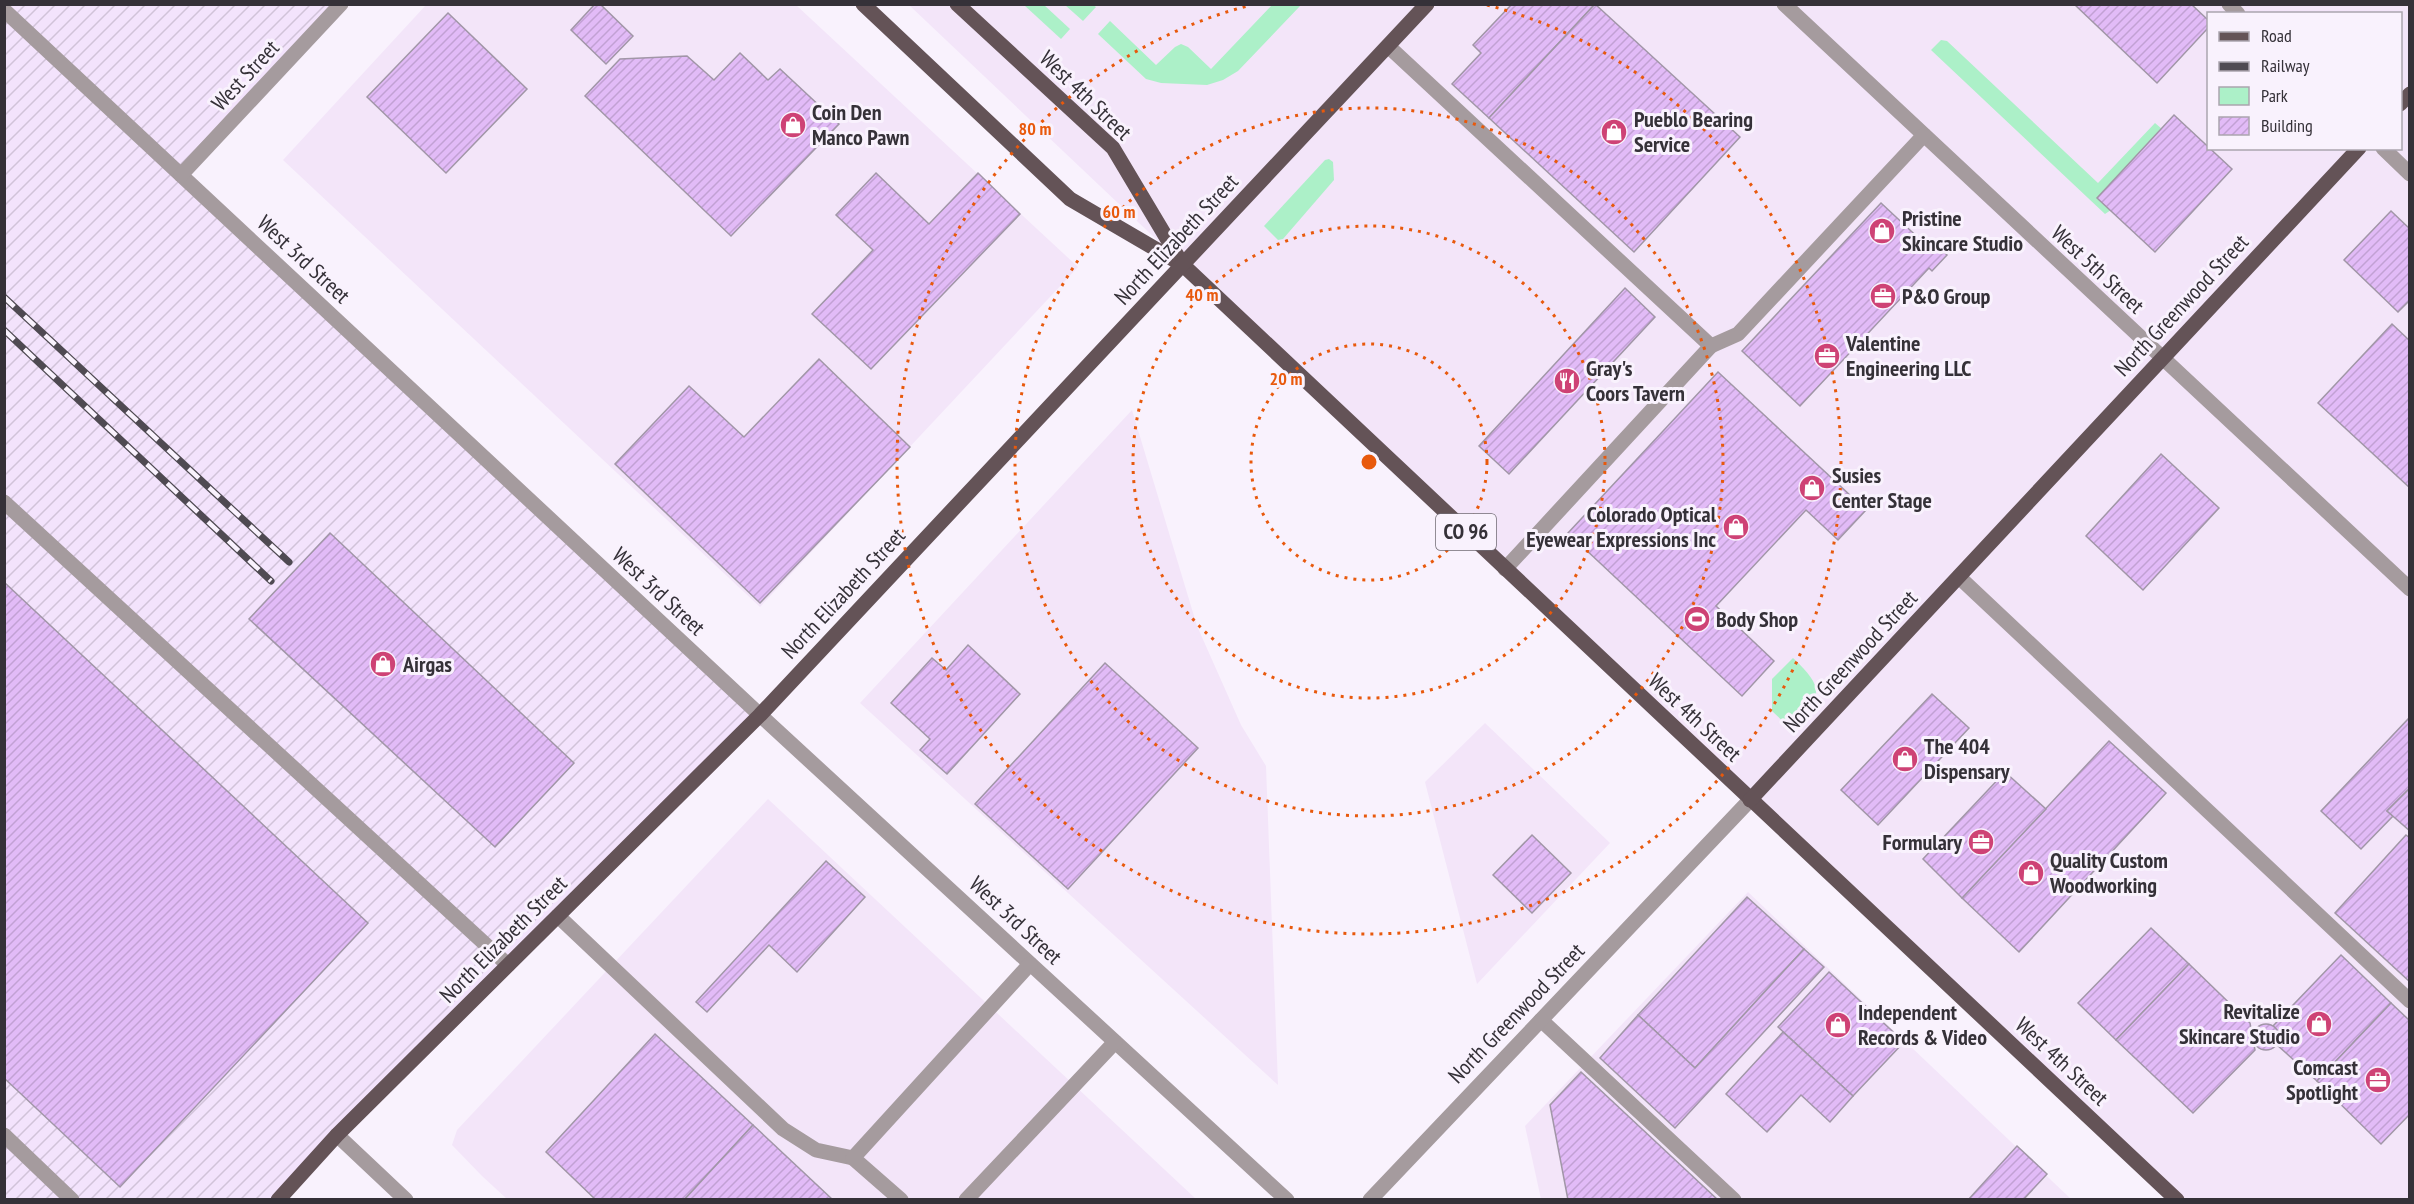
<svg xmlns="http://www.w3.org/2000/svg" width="2414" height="1204" font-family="'PT Sans Narrow',sans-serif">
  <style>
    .commercial { fill: #f3e5f9; fill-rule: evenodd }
    .industrial { fill: url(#industrial-furrows) }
    .green { fill: #acf0c8 }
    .building { fill: url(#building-hatch); stroke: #a196a7; stroke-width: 1.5 }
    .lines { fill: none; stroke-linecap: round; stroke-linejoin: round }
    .minor { stroke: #a59b9e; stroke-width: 15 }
    .major { stroke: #645357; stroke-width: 15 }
    .rail-casing { stroke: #4f4a52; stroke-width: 7 }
    .rail { stroke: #f9f2fd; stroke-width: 4.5; stroke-dasharray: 14; stroke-linecap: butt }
    .ring { fill: none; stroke: #e8590c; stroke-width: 3; stroke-dasharray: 3 6 }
    .labels { text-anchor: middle; stroke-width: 6; stroke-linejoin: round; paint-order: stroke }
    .shield { fill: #f9f2fd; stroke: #706b73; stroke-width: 1.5 }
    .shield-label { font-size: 21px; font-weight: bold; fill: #353138 }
    .street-label { font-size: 22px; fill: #353138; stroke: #f9f2fd }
    .poi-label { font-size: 22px; font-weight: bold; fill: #353138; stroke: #f9f2fd; text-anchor: start }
    .centre { fill: #e8590c; stroke: #f9f2fd; stroke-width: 3 }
    .ring-label { font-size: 18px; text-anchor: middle; font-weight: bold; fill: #e8590c; stroke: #f9f2fd; stroke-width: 6; stroke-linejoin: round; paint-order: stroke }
  </style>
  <defs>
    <pattern id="industrial-furrows" width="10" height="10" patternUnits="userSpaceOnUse" patternTransform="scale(1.5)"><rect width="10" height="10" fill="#f3e3fc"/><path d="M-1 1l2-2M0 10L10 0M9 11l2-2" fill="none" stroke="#d1c3d9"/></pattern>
    <pattern id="building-hatch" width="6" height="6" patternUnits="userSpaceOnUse" patternTransform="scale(1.5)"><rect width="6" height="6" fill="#e2bbf7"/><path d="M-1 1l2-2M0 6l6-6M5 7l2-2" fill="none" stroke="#c2a1d4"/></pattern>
  </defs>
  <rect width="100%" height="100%" fill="#f9f2fd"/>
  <g class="commercial">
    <path d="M426,5H796L1078,267L760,607L283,160Z"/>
    <path d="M909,5H2409V1199H2177L1233,312ZM2208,14H2400V148H2208Z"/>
    <path d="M1132,410L1197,626L1241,725L1266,766L1278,1085L860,703Z"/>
    <path d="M1485,723L1610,843L1477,984L1425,782Z"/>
    <path d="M768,799L1196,1199H507L482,1176L452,1145L457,1130Z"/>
    <path d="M1748,892L2071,1199H1541L1525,1126Z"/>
  </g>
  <path class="industrial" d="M5,5H341L182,175L760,715L278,1199L5,1200Z"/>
  <g class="green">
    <path d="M1273,4L1301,5L1238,71L1223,80L1207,85L1161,83L1146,79L1098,34L1110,21L1156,65L1175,47L1181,44L1188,47L1211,69Z"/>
    <path d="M1024,5H1044L1070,29L1061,39Z"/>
    <path d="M1065,5H1093L1096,7L1083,21Z"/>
    <path d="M1941,40L1947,41L2098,183L2155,123L2162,129L2098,197L2111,210L2105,214L1931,50Z"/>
    <path d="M1329,159L1333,162L1334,180L1283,239L1278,240L1264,226L1325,160Z"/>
    <path d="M1793,658C1827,690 1821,697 1790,728L1772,711V679Z"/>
  </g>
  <g class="building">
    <path d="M595,4H600L633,36L606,64L571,30Z"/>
    <path d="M1512,4H1595L1489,118L1452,84L1481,53L1473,45Z"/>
    <path d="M1595,4L1740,137L1634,252L1489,118Z"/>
    <path d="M2074,4H2191L2208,20V28L2157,83Z"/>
    <path d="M448,13L527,89L446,173L367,97Z"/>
    <path d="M740,53L768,80L780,69L839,124L731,236L585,96L620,59L687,56L714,80Z"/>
    <path d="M2174,115L2232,169L2155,252L2097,198Z"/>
    <path d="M876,173L929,224L978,173L1020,214L871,369L812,314L873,250L836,215Z"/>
    <path d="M1881,203L1926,245L1931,239L1947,255L1932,271L1929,268L1800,406L1742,351Z"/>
    <path d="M2391,211L2410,229V300L2398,312L2344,260Z"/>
    <path d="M1625,288L1655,317L1509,474L1479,446Z"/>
    <path d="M2392,324L2410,341V488L2318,403Z"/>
    <path d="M819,359L910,447L760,603L615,464L689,386L744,437Z"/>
    <path d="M1718,372L1866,510L1838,540L1806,510L1716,606L1774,661L1742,696L1568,533Z"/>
    <path d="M2161,454L2219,508L2143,590L2086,536Z"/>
    <path d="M330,533L574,763L495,847L249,619Z"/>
    <path d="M4,582L368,923L120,1187L4,1078Z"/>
    <path d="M968,645L1020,694L947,774L920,750L930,739L891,703L932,658L946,670Z"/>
    <path d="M1105,663L1198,748L1068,889L975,804Z"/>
    <path d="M1932,694L1969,728L1878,825L1841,790Z"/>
    <path d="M2410,717V788L2387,811L2393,816L2361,849L2321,811Z"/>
    <path d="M2109,741L2166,793L2019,952L1962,898Z"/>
    <path d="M2005,772L2046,809L1962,898L1923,859Z"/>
    <path d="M2410,788V831L2387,811Z"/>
    <path d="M1532,835L1571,873L1532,913L1493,875Z"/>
    <path d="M2406,835L2410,838V982L2335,913Z"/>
    <path d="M826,861L865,897L797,972L769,945L707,1012L696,1002Z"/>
    <path d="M1747,897L1804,949L1695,1068L1638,1015Z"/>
    <path d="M2151,928L2189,964L2116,1040L2078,1003Z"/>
    <path d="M1804,949L1824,967L1675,1128L1600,1058L1638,1015L1695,1068Z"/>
    <path d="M2341,955L2391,1003L2317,1081L2276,1044L2280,1041L2278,1031L2273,1026Z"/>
    <path d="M2189,964L2250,1023L2255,1050L2193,1113L2116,1040Z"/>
    <path d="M1829,972L1904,1042L1853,1096L1778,1027Z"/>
    <path d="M2391,1003L2410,1021V1114L2381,1144L2317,1081Z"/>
    <circle cx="2266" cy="1037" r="13"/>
    <path d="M1783,1032L1853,1096L1830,1122L1801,1095L1767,1132L1726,1094Z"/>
    <path d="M655,1034L753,1125L684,1200H596L546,1152Z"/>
    <path d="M1581,1072L1718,1200H1568L1550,1105Z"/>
    <path d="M753,1125L833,1200H684Z"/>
    <path d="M2017,1146L2047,1174L2023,1200H1968Z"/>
  </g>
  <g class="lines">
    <g class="minor">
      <path d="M1784,4L2410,589"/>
      <path d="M2229,4L2238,14"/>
      <path d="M4,10L760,715L1287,1200"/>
      <path d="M1388,46L1711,346L1505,569"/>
      <path d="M2383,148L2410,174"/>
      <path d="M181,175L341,4"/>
      <path d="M1711,346L1738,334L1924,135"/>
      <path d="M4,502L508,965"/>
      <path d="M1959,577L2410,1001"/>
      <path d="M558,916L783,1129L816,1150L853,1158"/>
      <path d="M1541,1020L1734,1200"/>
      <path d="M4,1135L72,1200"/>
      <path d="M337,1135L406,1200"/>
      <path d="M901,1200L853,1158L1030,964"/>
      <path d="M966,1200L1115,1042"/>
      <path d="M1370,1200L1750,800"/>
    </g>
    <g class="major">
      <path d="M863,4L1070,199L1183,265L2177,1200"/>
      <path d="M957,4L1113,148L1181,262"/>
      <path d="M2400,104L2410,94"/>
      <path d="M1750,800L2359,148"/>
      <path d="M278,1200L337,1135L760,715L1427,4"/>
    </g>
    <defs>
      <g id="rail">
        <path d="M4,297L289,562"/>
        <path d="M4,330L271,581"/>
      </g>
    </defs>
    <use href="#rail" class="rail-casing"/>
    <use href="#rail" class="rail"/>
  </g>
  <g class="ring">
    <circle cx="1369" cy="462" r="118"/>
    <circle cx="1369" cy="462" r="236"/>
    <circle cx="1369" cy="462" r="354"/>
    <path d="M1487 5A472 472 0 1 1 1251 5"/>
  </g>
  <defs>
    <symbol id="shop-disc" viewBox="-11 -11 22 22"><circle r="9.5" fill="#ce4275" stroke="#f9f2fd"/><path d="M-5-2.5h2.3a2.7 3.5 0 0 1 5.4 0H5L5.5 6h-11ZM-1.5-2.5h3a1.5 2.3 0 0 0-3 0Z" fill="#fff"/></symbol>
    <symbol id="office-disc" viewBox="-11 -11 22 22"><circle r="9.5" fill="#ce4275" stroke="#f9f2fd"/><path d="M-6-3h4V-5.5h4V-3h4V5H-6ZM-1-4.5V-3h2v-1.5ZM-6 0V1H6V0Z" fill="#fff"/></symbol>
    <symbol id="restaurant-disc" viewBox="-11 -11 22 22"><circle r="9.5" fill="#ce4275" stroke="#f9f2fd"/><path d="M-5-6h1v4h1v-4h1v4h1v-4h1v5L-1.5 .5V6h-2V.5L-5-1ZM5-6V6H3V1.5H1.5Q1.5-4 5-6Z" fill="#fff"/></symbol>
    <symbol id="stadium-disc" viewBox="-11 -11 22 22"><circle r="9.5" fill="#ce4275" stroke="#f9f2fd"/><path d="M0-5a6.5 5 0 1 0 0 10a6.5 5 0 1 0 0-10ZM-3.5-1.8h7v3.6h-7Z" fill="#fff"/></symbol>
  </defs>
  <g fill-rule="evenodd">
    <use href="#shop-disc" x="778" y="110" width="30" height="30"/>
    <use href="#shop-disc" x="1599" y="117" width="30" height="30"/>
    <use href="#shop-disc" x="1867" y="216" width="30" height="30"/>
    <use href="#office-disc" x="1868" y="281" width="30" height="30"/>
    <use href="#office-disc" x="1812" y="341" width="30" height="30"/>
    <use href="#restaurant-disc" x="1552" y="366" width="30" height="30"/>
    <use href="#shop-disc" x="1797" y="473" width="30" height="30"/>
    <use href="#shop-disc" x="1721" y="512" width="30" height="30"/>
    <use href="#stadium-disc" x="1682" y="604" width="30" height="30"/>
    <use href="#shop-disc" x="368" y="649" width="30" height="30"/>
    <use href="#shop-disc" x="1890" y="744" width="30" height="30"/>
    <use href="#office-disc" x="1966" y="827" width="30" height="30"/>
    <use href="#shop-disc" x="2016" y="858" width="30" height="30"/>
    <use href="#shop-disc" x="2304" y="1009" width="30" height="30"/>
    <use href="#shop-disc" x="1823" y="1010" width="30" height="30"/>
    <use href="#office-disc" x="2363" y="1065" width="30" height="30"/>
  </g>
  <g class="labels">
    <rect class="shield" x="1436" y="514" width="60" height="36" rx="4.5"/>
    <g class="shield-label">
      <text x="1466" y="539">CO 96</text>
    </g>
    <g class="street-label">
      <text transform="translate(245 75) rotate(-47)" y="8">West Street</text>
      <text transform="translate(1086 95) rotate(44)" y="8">West 4th Street</text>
      <text transform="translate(1176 239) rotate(-47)" y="8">North Elizabeth Street</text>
      <text transform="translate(304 259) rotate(43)" y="8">West 3rd Street</text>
      <text transform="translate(2098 269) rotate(43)" y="8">West 5th Street</text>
      <text transform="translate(2181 305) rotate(-47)" y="8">North Greenwood Street</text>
      <text transform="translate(659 591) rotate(43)" y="8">West 3rd Street</text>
      <text transform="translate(843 593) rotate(-47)" y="8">North Elizabeth Street</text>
      <text transform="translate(1850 661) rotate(-47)" y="8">North Greenwood Street</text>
      <text transform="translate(1695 717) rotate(43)" y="8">West 4th Street</text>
      <text transform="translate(1016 920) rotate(43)" y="8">West 3rd Street</text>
      <text transform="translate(503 939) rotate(-45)" y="8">North Elizabeth Street</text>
      <text transform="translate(1516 1013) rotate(-46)" y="8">North Greenwood Street</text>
      <text transform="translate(2062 1061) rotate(43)" y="8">West 4th Street</text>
    </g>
    <g class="poi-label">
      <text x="812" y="120">Coin Den<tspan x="812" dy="25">Manco Pawn</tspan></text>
      <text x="1634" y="127">Pueblo Bearing<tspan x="1634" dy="25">Service</tspan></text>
      <text x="1902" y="226">Pristine<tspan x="1902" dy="25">Skincare Studio</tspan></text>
      <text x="1902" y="304">P&amp;O Group</text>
      <text x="1846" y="351">Valentine<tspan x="1846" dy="25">Engineering LLC</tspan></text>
      <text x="1586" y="376">Gray's<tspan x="1586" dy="25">Coors Tavern</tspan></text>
      <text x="1832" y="483">Susies<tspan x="1832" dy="25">Center Stage</tspan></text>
      <text x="1716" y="522" text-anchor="end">Colorado Optical<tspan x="1716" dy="25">Eyewear Expressions Inc</tspan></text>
      <text x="1716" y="627">Body Shop</text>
      <text x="403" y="672">Airgas</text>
      <text x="1924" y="754">The 404<tspan x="1924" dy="25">Dispensary</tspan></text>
      <text x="1962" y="850" text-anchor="end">Formulary</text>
      <text x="2050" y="868">Quality Custom<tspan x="2050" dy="25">Woodworking</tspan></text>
      <text x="2300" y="1019" text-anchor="end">Revitalize<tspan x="2300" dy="25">Skincare Studio</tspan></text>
      <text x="1858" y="1020">Independent<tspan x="1858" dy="25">Records &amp; Video</tspan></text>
      <text x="2358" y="1075" text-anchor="end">Comcast<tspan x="2358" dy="25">Spotlight</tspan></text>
    </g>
  </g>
  <circle cx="1369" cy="462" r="9" class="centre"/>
  <g class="ring-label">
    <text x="1035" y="135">80 m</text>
    <text x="1119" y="218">60 m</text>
    <text x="1202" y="301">40 m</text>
    <text x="1286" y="385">20 m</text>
  </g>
  <rect width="2414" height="1204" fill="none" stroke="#353138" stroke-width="12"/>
  <rect x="2207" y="12" width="195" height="138" fill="#f9f2fd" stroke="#aba5ae" stroke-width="1.5"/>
  <rect x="2219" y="32" width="30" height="9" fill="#645357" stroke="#aba5ae" stroke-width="1.5"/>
  <text x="2261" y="42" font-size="18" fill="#353138">Road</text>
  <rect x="2219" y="62" width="30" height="9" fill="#4f4a52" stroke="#aba5ae" stroke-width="1.5"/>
  <text x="2261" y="72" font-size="18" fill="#353138">Railway</text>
  <rect x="2219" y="87" width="30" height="18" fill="#acf0c8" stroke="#aba5ae" stroke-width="1.5"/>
  <text x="2261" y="102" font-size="18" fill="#353138">Park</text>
  <rect x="2219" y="117" width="30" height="18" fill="url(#building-hatch)" stroke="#aba5ae" stroke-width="1.5"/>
  <text x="2261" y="132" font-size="18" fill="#353138">Building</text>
</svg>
